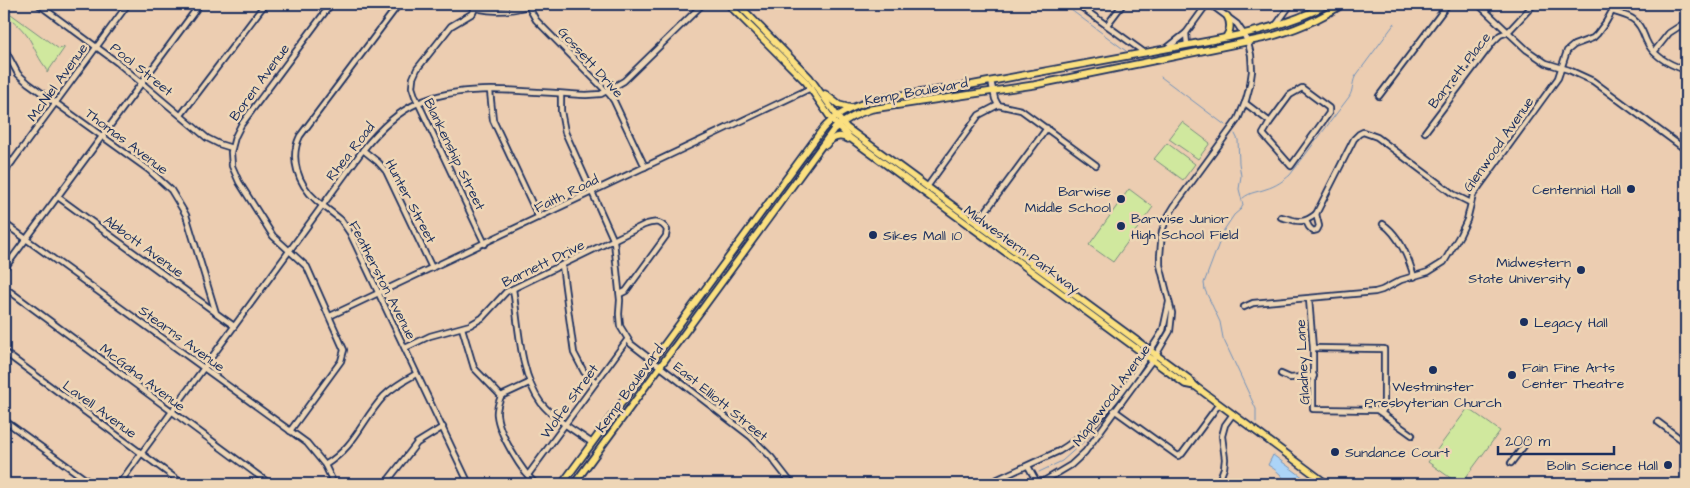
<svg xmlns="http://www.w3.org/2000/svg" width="1690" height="488" font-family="'Architects Daughter',sans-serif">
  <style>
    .green { fill: #d0e89e; stroke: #768c7e }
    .water { fill: #acd4f7; stroke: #7292ba }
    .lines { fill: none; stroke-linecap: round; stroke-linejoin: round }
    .stream { stroke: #7292ba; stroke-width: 1 }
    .minor-casing { stroke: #1b2f5e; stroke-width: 8 }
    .major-casing { stroke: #1b2f5e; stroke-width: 9 }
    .minor { stroke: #eed6b6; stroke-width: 4.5 }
    .major { stroke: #fbe080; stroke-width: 5.5 }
    .poi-dot { fill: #1b2f5e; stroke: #eed6b6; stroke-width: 2 }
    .labels { text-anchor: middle; stroke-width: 5; stroke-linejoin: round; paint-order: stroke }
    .street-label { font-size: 14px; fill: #1b2f5e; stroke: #eed6b6 }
    .poi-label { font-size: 14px; fill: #1b2f5e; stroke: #eed6b6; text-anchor: start }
  </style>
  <rect width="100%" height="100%" fill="#eccdb1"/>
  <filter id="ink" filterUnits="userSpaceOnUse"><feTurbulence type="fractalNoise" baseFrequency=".02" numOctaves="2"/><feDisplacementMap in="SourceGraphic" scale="10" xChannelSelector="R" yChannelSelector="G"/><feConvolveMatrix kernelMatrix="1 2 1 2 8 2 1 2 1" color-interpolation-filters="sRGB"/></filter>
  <g filter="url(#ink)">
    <g class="green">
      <path d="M4,9L59,49L65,47L47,73V69C39,60 36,51 30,40C23,29 14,21 4,14Z"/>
      <path d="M1182,122L1210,143L1198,159L1169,139Z"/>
      <path d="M1167,143L1195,164L1183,180L1154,159Z"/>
      <path d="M1129,189L1153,207L1113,262L1089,245Z"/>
      <path d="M1468,408L1500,431L1461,484H1459L1428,462Z"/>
    </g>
    <path class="water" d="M1273,455L1277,458L1312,484H1286C1283,475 1276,470 1268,465Z"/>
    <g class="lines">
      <g class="stream">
        <path d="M1063,4L1126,51"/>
        <path d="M1161,77L1225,125"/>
        <path d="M1235,134L1238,140L1239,163L1241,176L1239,189L1243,205L1241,209L1234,215L1224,230L1204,283L1205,290L1220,322L1223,338L1256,409V422"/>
        <path d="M1243,198C1250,192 1258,192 1266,189C1276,186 1283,181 1290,175L1349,97C1353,91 1352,84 1355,77L1395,23"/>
        <path d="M1039,472L1062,461L1091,435"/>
        <path d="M1015,484L1019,482"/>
      </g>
      <defs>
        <g id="minor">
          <path d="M38,4L118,63L207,138L219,144L232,148"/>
          <path d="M399,4L300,136C289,158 298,184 316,200C324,207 333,213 341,220C344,224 347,229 350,233L469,484"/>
          <path d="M466,4C486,14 507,12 528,6"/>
          <path d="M527,4L536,20L610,95L614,101L645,167"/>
          <path d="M1077,4L1145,53"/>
          <path d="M1478,4L1527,50L1546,63L1569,70L1593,81L1686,150"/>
          <path d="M475,8L473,13L451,26L417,69L413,78L412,87L415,96L485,244"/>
          <path d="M1612,11C1619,14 1628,15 1634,20C1641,25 1643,33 1646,40C1653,57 1670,65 1686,70"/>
          <path d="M1107,25L1123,4"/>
          <path d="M1276,25L1291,4"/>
          <path d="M1187,45L1186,33L1207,4"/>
          <path d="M4,48L18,74L28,83L149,170L171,190L186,215L216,313L234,326"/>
          <path d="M1167,48L1186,33"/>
          <path d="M1654,52L1669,33L1686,22"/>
          <path d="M991,81L995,99L998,105L1021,110L1096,165"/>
          <path d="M490,91L493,120L539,218"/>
          <path d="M561,94V111L565,132L614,241L620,300L619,314L620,326L631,344L750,436L771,457L792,484"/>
          <path d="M1379,96L1448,4"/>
          <path d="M1245,103L1270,122L1290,95L1302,88L1329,108V113L1291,166L1263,134L1270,122"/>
          <path d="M181,115L265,4"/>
          <path d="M1425,132L1493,42L1500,35L1508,32L1534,4"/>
          <path d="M363,150L378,162L386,171L432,268"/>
          <path d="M4,156L12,162"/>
          <path d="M4,173L128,4"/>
          <path d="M927,187L979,115L998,105"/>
          <path d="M58,197L215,312"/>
          <path d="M1281,217C1297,221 1302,225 1316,214L1354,139L1359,134L1363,132L1377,137L1453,194L1471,203"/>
          <path d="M1306,221L1309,227L1313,231L1317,230L1319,226L1316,214"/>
          <path d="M4,223L307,443L325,465L334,484"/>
          <path d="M977,223L1047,128"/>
          <path d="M1383,224C1399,235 1409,259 1414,277"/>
          <path d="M562,265L574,353L584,372L596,382"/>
          <path d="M4,269L200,4"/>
          <path d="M4,287L270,484"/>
          <path d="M513,289C519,325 519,373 541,403C554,419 575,431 592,443"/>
          <path d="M1309,299L1313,348V409L1377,410L1412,435"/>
          <path d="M1244,307L1253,303L1375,292L1382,290L1401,280L1428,272L1444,262L1460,235L1467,220L1473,195L1558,78L1567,51L1574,45L1593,38L1597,34L1606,22L1616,4"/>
          <path d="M330,316L811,88"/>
          <path d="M462,328L474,368L501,396C499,402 496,409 497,415C499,434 522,472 536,484"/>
          <path d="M405,348L430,336L470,325L482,318L506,292L644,225C653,222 661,220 667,230L666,236L626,291L620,294"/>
          <path d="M1313,348L1384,349V408L1382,412"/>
          <path d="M4,352L183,484"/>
          <path d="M1281,374L1290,378L1314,376"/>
          <path d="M501,396L529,383"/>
          <path d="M1114,410L1178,456L1182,454L1219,404"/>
          <path d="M4,420L92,484"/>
          <path d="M1658,422L1686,443"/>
          <path d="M290,431L341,361L344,350L307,267L273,236L239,182L232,166L231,152L235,137L241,125L331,4"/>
          <path d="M1511,463L1527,442"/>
          <path d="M325,465C356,446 361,421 384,396C393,387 405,380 416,374"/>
          <path d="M1028,466L1038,484"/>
          <path d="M528,475L627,340"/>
          <path d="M1219,481L1224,468L1225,459L1222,436L1225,425L1233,414"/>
          <path d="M119,484L363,150C378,131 395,113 418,103C465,81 535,93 586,95L601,94L624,81L703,4"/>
          <path d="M385,484L417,443L443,427"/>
          <path d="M987,484L1059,451C1102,425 1132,379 1159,337L1163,330L1169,302"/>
          <path d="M1039,484L1071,465L1085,452L1156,355L1170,331L1172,313L1160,265V256L1162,231L1167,218L1175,205L1238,119L1246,100L1250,85L1252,71L1251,55L1248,43L1243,33L1237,24L1210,4"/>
          <path d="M1216,484L1219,481L1223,484"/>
        </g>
        <g id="major">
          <path d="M728,4L806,82L832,120L850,138L1185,384L1195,386"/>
          <path d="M738,4L810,78L840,120L847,128L1189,379L1195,386L1327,484"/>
          <path d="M1226,37C1231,30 1231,23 1227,16"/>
          <path d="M825,94L839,105L851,108"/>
          <path d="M826,145C832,137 839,134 848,139"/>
          <path d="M562,484L822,130C853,93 916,95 960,87C1028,74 1096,62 1165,49C1219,39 1279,31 1328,4"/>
          <path d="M574,484L834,129C845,120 858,113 872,109L1034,85L1265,38C1293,31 1319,20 1343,4"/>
        </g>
      </defs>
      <use href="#minor" class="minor-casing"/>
      <use href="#major" class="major-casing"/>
      <use href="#minor" class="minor"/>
      <use href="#major" class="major"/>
    </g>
  </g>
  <g class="poi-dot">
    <circle cx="1631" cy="189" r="5"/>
    <circle cx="1121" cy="199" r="5"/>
    <circle cx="1121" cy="226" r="5"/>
    <circle cx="873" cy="235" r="5"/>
    <circle cx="1581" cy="270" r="5"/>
    <circle cx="1524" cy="322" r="5"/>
    <circle cx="1433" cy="370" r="5"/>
    <circle cx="1512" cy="375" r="5"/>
    <circle cx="1335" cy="452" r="5"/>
    <circle cx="1668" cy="465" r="5"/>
  </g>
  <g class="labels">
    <g class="street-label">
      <text transform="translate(591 62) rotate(48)" y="5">Gossett Drive</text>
      <text transform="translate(142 69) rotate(39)" y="5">Pool Street</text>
      <text transform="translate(1459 70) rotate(-52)" y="5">Barrett Place</text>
      <text transform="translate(57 82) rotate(-54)" y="5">McNiel Avenue</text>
      <text transform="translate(259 82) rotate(-54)" y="5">Boren Avenue</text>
      <text transform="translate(916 91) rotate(-10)" y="5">Kemp Boulevard</text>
      <text transform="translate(127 141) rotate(37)" y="5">Thomas Avenue</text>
      <text transform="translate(1498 144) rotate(-55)" y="5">Glenwood Avenue</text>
      <text transform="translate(350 151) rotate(-52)" y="5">Rhea Road</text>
      <text transform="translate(455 154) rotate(64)" y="5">Blankenship Street</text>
      <text transform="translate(566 193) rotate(-26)" y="5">Faith Road</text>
      <text transform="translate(411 201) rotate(62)" y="5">Hunter Street</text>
      <text transform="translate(144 246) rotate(36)" y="5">Abbott Avenue</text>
      <text transform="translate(1022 249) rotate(36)" y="5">Midwestern Parkway</text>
      <text transform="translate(543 263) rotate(-26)" y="5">Barnett Drive</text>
      <text transform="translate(383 280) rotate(63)" y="5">Featherston Avenue</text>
      <text transform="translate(182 338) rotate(36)" y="5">Stearns Avenue</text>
      <text transform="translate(1302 362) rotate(-93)" y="5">Gladney Lane</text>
      <text transform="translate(143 377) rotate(37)" y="5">McGaha Avenue</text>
      <text transform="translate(629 388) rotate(-54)" y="5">Kemp Boulevard</text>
      <text transform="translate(1111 395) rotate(-54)" y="5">Maplewood Avenue</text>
      <text transform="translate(569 401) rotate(-54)" y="5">Wolfe Street</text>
      <text transform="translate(721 401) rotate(39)" y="5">East Elliott Street</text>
      <text transform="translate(100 409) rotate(36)" y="5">Lavell Avenue</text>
    </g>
    <g class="poi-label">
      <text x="1621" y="194" text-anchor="end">Centennial Hall</text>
      <text x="1111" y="196" text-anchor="end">Barwise<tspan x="1111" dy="16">Middle School</tspan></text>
      <text x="1131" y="223">Barwise Junior<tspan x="1131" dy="16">High School Field</tspan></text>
      <text x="883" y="240">Sikes Mall 10</text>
      <text x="1571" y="267" text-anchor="end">Midwestern<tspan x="1571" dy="16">State University</tspan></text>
      <text x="1534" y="327">Legacy Hall</text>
      <text x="1522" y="372">Fain Fine Arts<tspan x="1522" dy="16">Center Theatre</tspan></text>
      <text x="1433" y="391" text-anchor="middle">Westminster<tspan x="1433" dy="16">Presbyterian Church</tspan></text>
      <text x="1345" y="457">Sundance Court</text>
      <text x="1658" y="470" text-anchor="end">Bolin Science Hall</text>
    </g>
  </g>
  <rect width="1690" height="488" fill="none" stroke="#eed6b6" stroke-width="20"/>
  <rect x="10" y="10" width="1670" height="468" fill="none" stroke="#1b2f5e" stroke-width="2" filter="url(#ink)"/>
  <path d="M1498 446v8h116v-8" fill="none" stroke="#1b2f5e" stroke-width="2.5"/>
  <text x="1505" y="446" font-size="15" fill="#1b2f5e" stroke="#eed6b6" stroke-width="4" paint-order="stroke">200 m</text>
</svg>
